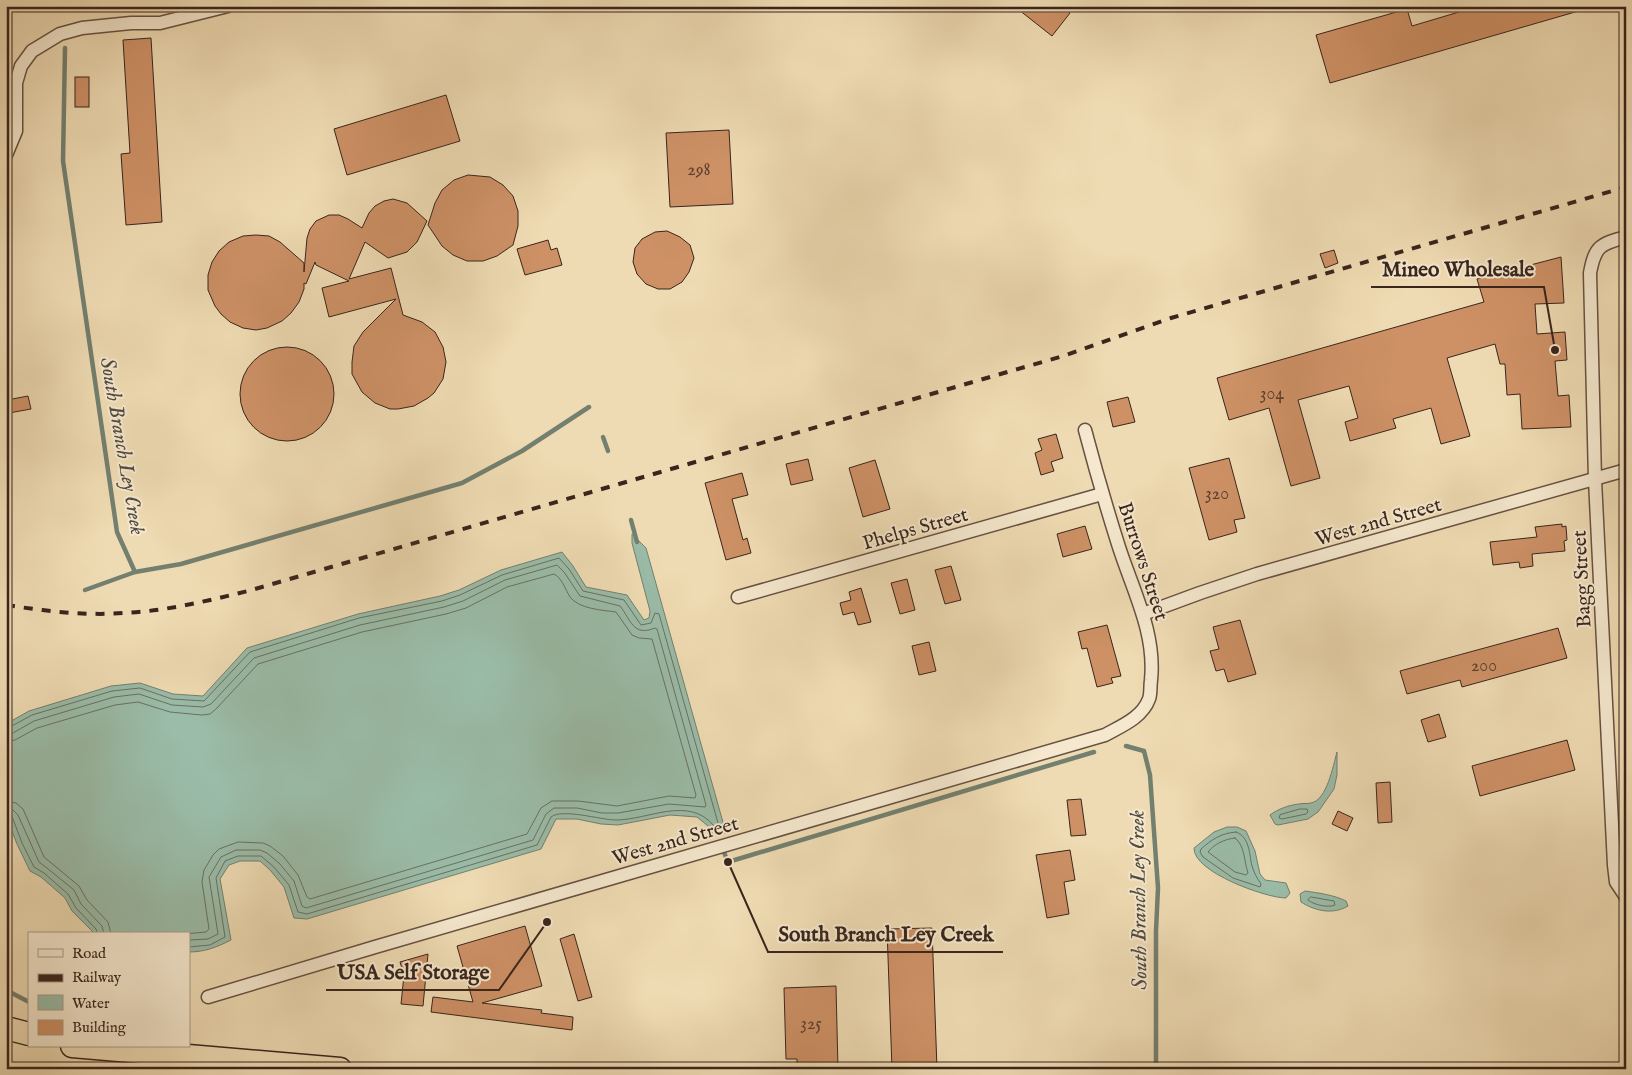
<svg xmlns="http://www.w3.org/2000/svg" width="1632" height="1075" font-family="'IM FELL English',serif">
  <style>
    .water { fill: #9abca8; stroke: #738070 }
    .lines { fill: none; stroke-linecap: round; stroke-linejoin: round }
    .shore { stroke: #6a7062; stroke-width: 1 }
    .stream { stroke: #738070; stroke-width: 4.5 }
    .building { fill: #ce9166; stroke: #39251d }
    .minor-casing { stroke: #665242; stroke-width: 15 }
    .motorway-casing { stroke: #39251d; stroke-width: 25 }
    .minor { stroke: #f5e8ce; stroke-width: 12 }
    .motorway { stroke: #efdbb3; stroke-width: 22 }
    .rail { stroke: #39251d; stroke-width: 4; stroke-dasharray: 9 9; stroke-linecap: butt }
    .labels { text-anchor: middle; stroke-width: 4; stroke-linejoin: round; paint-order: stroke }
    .number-label { font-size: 18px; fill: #5e402f }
    .street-label { font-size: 20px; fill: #39251d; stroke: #f5e8ce }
    .water-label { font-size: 21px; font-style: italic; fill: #514b40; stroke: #f5e8ce }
    .leader { fill: none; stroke: #39251d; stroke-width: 2 }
    .callout-dot { fill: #39251d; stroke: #f5e8ce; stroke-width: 2 }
    .callout-label { font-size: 21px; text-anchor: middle; font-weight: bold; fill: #39251d; stroke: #f5e8ce; stroke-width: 4; stroke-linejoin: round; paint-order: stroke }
  </style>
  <rect width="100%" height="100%" fill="#efdbb3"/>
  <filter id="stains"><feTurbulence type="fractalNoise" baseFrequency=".004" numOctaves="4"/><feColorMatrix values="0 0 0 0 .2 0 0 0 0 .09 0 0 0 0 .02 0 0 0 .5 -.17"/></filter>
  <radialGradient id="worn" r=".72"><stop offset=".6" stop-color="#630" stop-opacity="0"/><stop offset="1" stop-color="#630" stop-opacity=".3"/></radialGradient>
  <g class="water">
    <path d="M632,534L646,548L726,833L714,835L708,826L697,817L670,815L618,825L601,824L577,819H556L541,849L307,919L294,918L284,887L270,870L260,861H240L229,865L220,879L231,940C217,947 205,952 189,952V934H95L72,911L65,898L41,877L30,871L17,844L6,816V724L29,711L111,686L140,683L173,694L203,696L247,648L358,614L440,596L459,590L501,570L562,552L573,566L586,587L627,595L644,620L649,618L650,611L632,543Z"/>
    <path d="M1337,752V775L1334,789L1318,812L1308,819L1278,825L1275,824L1270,815C1278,809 1289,805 1299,804C1303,803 1307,804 1311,803C1327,800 1333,766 1337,752Z"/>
    <path d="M1227,827H1237L1246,831L1255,851L1260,874L1265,880L1286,883L1290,893L1286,898C1266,898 1193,872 1194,848L1214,832Z"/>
    <path d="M1305,891C1319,893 1334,895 1346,901L1348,906C1333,915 1315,911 1301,902L1300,894Z"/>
  </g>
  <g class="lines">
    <g class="shore">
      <path d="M6,728L10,727L32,715L112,691L140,688L172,699L204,701L250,652L359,618L442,601L460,595L502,575L559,558L569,569L583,591L624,600L641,625L651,623L655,613L659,614L718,823L717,826H714C689,795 648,820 616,820C601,820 562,808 551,817L537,845L307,914L298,912L289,885L274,867L261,856H238L225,861L216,878L225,937L210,945L189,947"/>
      <path d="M6,734L13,733L34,721L114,697L139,694L172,705L203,707L211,704L254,658L360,625L444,607L463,601L505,580L557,565L564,572L580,596L620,606C631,620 633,637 655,628L657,629L706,805L705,807L669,804L618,813H602L577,808H554L546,814L533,840L306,908L302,906L294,881L279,863L267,853L260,850H236L221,857L209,877L218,934L208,939L189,940"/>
      <path d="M6,742L15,740L37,728L115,705L138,702L170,712L202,715L210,714L216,709L258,664L362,632L446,614L466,608L507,587L554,574C562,578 565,589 570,597C579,609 602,610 616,612L632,635L639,638L652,639L696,795L695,798L669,796L617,806L578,801H552L541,808L527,834L310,899L307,897L298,875L283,856L270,846L263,843L238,842L219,849L213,855L204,870L202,882L209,929L206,932L184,934"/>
      <path d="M6,801L16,803L23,809L44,857L79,886L87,900L108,922L111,934"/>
      <path d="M6,809L13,810L18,815L39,862L47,868L74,890L81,904L102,926L104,934"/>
      <path d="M1300,809H1307L1308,812L1306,814L1282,819L1279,818L1280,815Z"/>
      <path d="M6,815L11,816L13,819L22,843L34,867L44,873L68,894L76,908L96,929L98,934"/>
      <path d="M1236,832C1250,837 1249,854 1252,866C1254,873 1257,878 1261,884L1260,887L1233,878L1203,857L1200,852L1201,849C1211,840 1221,833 1236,832Z"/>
      <path d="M1235,838C1245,845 1244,862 1248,873L1246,875L1235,872L1208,852C1214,844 1225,839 1235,838Z"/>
      <path d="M1311,897L1334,901L1335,905C1328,908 1314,905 1308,900Z"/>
    </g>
    <g class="stream">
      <path d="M65,48L63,161L117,532L135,572L181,564L462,483L522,451L589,407"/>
      <path d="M603,437L608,451"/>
      <path d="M631,520L637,542"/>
      <path d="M85,590L135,572"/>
      <path d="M1126,746L1144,751L1150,775L1158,888L1156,931V1069"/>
      <path d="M723,850L728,862L1094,752"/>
      <path d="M6,990L29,1002"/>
    </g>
  </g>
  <g class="building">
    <path d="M1014,6H1061L1070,13L1052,36Z"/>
    <path d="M1479,6H1582V10L1330,83L1316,35L1407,9L1412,26Z"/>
    <path d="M151,38L162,222L126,225L121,154L130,153L123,40Z"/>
    <rect x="75" y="77" width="14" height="30"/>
    <path d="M446,95L460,141L347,175L334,129Z"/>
    <path d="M729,130L733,204L670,207L666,133Z"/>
    <path d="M468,175L490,177L503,185L513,196L518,211V226L513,245L497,256L483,261H467L453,255L442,246L428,225L435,203L442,190L454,180Z"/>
    <path d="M393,199L407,203L427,221L417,242L407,252L388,258L365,242L349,279L391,268L403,315L422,322L435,332L443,347L446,362L443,379L434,393L428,398L414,406L398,409H390L375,403L362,392L352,374V362L354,346L363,332L396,299L329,317L322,288L349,281L316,265L315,262L306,284L304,283V289L299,302L291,313L282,321L267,328L256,330L243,328L230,322L221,314L215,306L208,290V275L212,262L219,251L229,242L243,236L256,235L269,236L280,242L304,263V272L307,238L310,229L316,221L329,215H339L348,219L362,228L369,213L375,206L384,201Z"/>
    <path d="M667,231L680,237L690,245L694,258L689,272L682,282L670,289H658L646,284L637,274L633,262L635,248L642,239L655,232Z"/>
    <path d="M548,240L551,250L557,248L562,265L525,275L517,249Z"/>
    <path d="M1334,250L1338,263L1325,268L1320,254Z"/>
    <path d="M1561,257L1564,303L1535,304L1537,334L1565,332L1567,360L1555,361L1558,396L1569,395L1571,427L1522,429L1520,394L1507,395L1505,364H1500L1495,344L1447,358L1470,436L1441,444L1431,408L1393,419L1396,428L1350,441L1345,422L1358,418L1349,386L1298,400L1320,478L1291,486L1269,408L1229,420L1217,378L1484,302L1477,279Z"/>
    <circle cx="287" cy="394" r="47"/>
    <path d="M28,396L31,409L9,413L7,400Z"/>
    <path d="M1128,397L1135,422L1113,427L1107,402Z"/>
    <path d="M1056,434L1063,458L1051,462L1054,471L1041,475L1035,453L1042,450L1038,439Z"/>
    <path d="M1229,458L1245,518L1234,520L1237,532L1209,540L1189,468Z"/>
    <path d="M808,459L813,480L791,485L786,464Z"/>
    <path d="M875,460L890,509L863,517L849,468Z"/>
    <path d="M742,473L748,495L732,499L743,540L747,538L751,553L726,560L705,483Z"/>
    <path d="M1562,524V527L1566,526L1567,540L1564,541L1565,551L1532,554L1533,566L1520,568L1519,562L1493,565L1490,542L1537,537L1535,527Z"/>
    <path d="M1085,526L1092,549L1063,557L1057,534Z"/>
    <path d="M951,566L961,600L945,604L935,570Z"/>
    <path d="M907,579L915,610L900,614L891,583Z"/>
    <path d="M861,588L871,622L858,625L854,612L843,615L840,603L851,600L849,592Z"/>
    <path d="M1240,620L1256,674L1228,682L1224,669L1216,671L1210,651L1219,649L1213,627Z"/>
    <path d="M1107,625L1121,676L1111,678L1113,683L1097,687L1087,648L1082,649L1078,632Z"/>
    <path d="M1558,628L1567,658L1462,687L1460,680L1407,694L1400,671Z"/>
    <path d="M929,642L936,671L919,675L912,646Z"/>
    <path d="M1439,714L1446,737L1428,742L1421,720Z"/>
    <path d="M1567,740L1575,770L1480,796L1472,766Z"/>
    <path d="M1390,782L1392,822L1378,823L1376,783Z"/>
    <path d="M1081,799L1086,835L1071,836L1067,800Z"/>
    <path d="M1338,811L1353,818L1347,831L1332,824Z"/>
    <path d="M1070,850L1075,880L1064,882L1069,914L1047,918L1036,855Z"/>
    <path d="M525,926L542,986L482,1003L542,1010L541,1013L573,1017L572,1030L431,1012L433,997L473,1002L457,946Z"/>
    <path d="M932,928L937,1069H892L887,929Z"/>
    <path d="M574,934L592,997L578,1001L560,939Z"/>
    <path d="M428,954L423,1006L401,1004L404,975L400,962Z"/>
    <path d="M836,986L838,1069H797V1059H786L784,988Z"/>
  </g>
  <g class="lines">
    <defs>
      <g id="minor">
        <path d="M6,155L16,131V83L21,66L32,51L60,34L82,28L131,23H160L228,6"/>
        <path d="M1626,237C1600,244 1595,246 1590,273L1595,480L1614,865L1616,882L1626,897"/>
        <path d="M738,597L1102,494"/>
        <path d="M1143,614L1200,593L1257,574L1626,470"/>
        <path d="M208,997L375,947L1105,735C1121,726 1142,718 1149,699C1151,694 1150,687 1151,680C1156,632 1132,589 1118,544C1106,506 1095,468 1085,430"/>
      </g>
      <g id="motorway">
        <path d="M6,1028L29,1034"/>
        <path d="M72,1046L340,1069"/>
      </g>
    </defs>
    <use href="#minor" class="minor-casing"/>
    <use href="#motorway" class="motorway-casing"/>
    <use href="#minor" class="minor"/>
    <use href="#motorway" class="motorway"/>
    <path class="rail" d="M6,605C45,611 85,616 124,613C166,611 207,601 248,591L1063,356L1171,318L1626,187"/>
  </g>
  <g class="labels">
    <g class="number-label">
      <text x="699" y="175">298</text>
      <text x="1272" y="399">304</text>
      <text x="1217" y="499">320</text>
      <text x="1484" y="671">200</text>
      <text x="811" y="1029">325</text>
    </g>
    <g class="street-label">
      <text transform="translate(1378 521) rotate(-16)" y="7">West 2nd Street</text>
      <text transform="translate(915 528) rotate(-16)" y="7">Phelps Street</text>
      <text transform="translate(1144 561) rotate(72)" y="7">Burrows Street</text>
      <text transform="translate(1581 579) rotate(-93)" y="7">Bagg Street</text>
      <text transform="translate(675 840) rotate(-16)" y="7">West 2nd Street</text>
    </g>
    <g class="water-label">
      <text transform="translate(123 446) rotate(80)" y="7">South Branch Ley Creek</text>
      <text transform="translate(1138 900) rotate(-91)" y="7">South Branch Ley Creek</text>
    </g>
  </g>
  <path class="leader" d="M1555 350L1544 287H1371M728 862L768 952H1003M547 922L499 990H326"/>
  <g class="callout-dot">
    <circle cx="1555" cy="350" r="5"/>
    <circle cx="728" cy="862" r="5"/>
    <circle cx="547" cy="922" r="5"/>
  </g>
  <g class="callout-label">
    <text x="1458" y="276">Mineo Wholesale</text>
    <text x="886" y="941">South Branch Ley Creek</text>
    <text x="413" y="979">USA Self Storage</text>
  </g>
  <rect width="1632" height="1075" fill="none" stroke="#efdbb3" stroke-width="25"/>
  <rect x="8" y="8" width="1617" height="1060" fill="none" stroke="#39251d" stroke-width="2.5"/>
  <rect x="12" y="12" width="1607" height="1050" fill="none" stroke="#39251d"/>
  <rect x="28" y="932" width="162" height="115" fill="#f5e8ce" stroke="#aa9a87"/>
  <rect x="38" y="949" width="25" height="8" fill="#f5e8ce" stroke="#aa9a87"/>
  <text x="72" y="958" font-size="15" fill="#39251d">Road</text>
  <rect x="38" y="974" width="25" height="8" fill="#39251d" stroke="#aa9a87"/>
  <text x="72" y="982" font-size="15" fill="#39251d">Railway</text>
  <rect x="38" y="995" width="25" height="15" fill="#9abca8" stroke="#aa9a87"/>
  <text x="72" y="1008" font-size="15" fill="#39251d">Water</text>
  <rect x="38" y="1020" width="25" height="15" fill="#ce9166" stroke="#aa9a87"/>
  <text x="72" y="1032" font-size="15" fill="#39251d">Building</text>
  <rect width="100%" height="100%" filter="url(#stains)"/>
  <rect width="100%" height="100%" fill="url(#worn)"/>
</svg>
